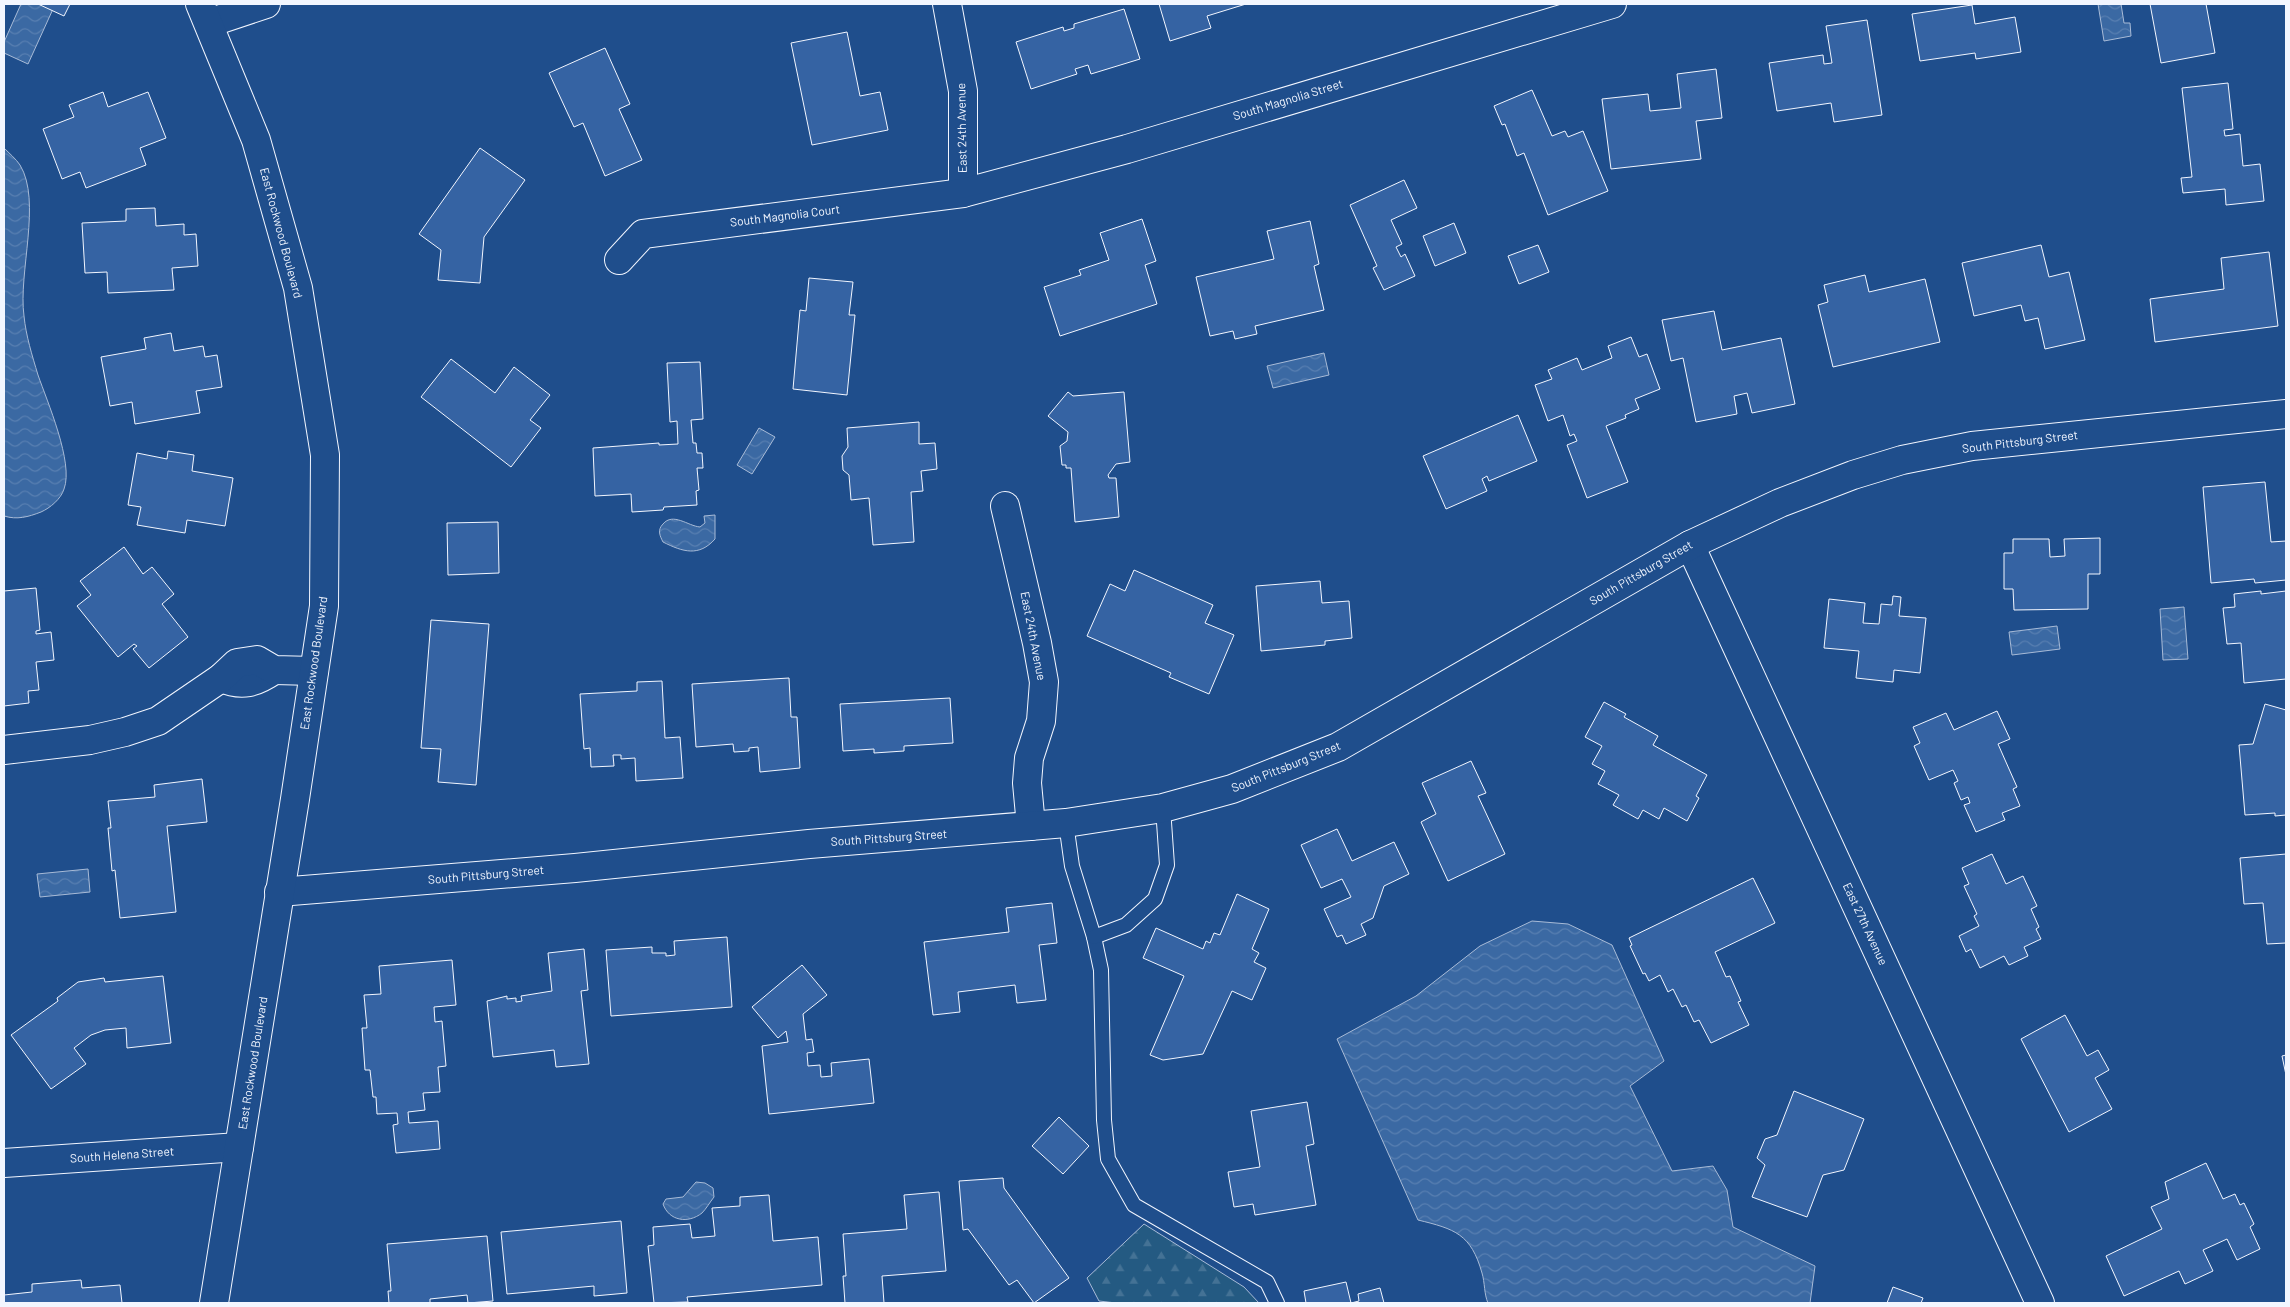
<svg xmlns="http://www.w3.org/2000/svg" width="2290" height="1307" font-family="Barlow,sans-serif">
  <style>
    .forest { fill: url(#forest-firs); stroke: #a8bbd7 }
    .water { fill: url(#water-waves); stroke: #a8bbd7 }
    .building { fill: #3563a3; stroke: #f2f6ff }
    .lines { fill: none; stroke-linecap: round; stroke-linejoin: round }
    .service-casing { stroke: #f2f6ff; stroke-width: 16 }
    .minor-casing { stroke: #f2f6ff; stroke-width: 30 }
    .tertiary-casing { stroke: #f2f6ff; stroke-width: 30 }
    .service { stroke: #1f4e8c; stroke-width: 14 }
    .minor { stroke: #1f4e8c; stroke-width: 28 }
    .tertiary { stroke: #1f4e8c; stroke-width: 28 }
    .labels { text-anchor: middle; stroke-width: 4; stroke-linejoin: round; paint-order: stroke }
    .street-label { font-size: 12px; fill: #f2f6ff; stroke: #1f4e8c }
  </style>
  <defs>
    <pattern id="forest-firs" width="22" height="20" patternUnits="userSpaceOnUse" patternTransform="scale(1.25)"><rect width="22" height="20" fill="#245a82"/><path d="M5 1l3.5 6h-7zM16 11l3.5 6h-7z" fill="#447295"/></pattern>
    <pattern id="water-waves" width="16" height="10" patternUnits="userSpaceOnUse" patternTransform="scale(1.25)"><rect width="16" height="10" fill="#3b69a3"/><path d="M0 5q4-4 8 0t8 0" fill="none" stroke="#587fb1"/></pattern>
  </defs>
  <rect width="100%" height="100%" fill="#1f4e8c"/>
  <path class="forest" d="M1144,1224L1244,1287L1259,1303H1116L1099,1301L1087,1278Z"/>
  <g class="water">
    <path d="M21,4H41L53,9L28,64L4,53V42Z"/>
    <path d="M2098,4H2121L2124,23H2130L2131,36L2104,41Z"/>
    <path d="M4,148C9,153 16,159 20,165C42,201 18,273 24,316C26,336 32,355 38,375C47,401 74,463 64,489C61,499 50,508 41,512C28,517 17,520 4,516Z"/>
    <path d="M1324,353L1329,375L1273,388L1267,366Z"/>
    <path d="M759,428L775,437L752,474L737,465Z"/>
    <path d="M715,515V539C699,557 683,552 663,542C660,536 657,530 663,524C673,512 688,526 700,527L705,523L704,516Z"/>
    <path d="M2184,607L2188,659L2163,660L2160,609Z"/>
    <path d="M2057,626L2060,649L2012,655L2009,632Z"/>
    <path d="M88,869L90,892L40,897L37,874Z"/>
    <path d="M1532,921L1568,924L1612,945L1664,1061L1630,1086L1672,1171L1713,1166L1727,1190L1733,1227L1815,1266L1810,1303H1488C1484,1294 1485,1283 1482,1273C1471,1234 1455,1229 1418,1220L1337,1039L1416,996L1480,946Z"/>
    <path d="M696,1182L705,1183L713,1188L714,1197C710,1202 706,1209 702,1213C688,1224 669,1221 663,1204L666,1199L683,1197Z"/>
  </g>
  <g class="building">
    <path d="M38,4H70L64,16Z"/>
    <path d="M1159,4H1246L1207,16L1211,28L1170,41Z"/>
    <path d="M2150,4H2206L2215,53L2161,63Z"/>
    <path d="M1972,5L1975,24L2015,17L2021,52L1976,59L1975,53L1920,61L1912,14Z"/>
    <path d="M1124,9L1140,59L1091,74L1088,65L1075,69L1077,74L1031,89L1016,42L1063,27L1064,31L1074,28V24Z"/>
    <path d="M1867,20L1882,115L1834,122L1831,103L1777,111L1769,63L1823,55L1824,64L1832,63L1826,26Z"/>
    <path d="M847,32L860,96L880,92L888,130L812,145L791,43Z"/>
    <path d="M605,48L630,104L619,109L642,160L605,176L583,123L574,127L549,73Z"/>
    <path d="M1716,69L1722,118L1696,121L1701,159L1611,169L1602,99L1648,94L1650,111L1681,108L1677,74Z"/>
    <path d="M2228,83L2233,129L2224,130L2225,136L2240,134L2243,166L2260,164L2264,201L2226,205L2225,189L2183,193L2181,178L2192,177L2182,88Z"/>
    <path d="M1532,90L1552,136L1565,131L1568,137L1583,131L1608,191L1548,215L1524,153L1517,156L1505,124L1502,125L1494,106Z"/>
    <path d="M103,92L108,107L148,92L166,138L140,148L146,165L86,188L80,172L62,179L43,129L74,117L69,105Z"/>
    <path d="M480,148L525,180L484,237L480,283L438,280L441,250L419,234Z"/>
    <path d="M1404,180L1417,208L1391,220L1402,244L1396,247L1401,257L1405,254L1415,276L1384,290L1373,268L1377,266L1350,205Z"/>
    <path d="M155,208L156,226L184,224V235L196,234L198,266L172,268L174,290L108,293L107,272L85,273L82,223L126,221V209Z"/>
    <path d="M1142,219L1156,261L1145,265L1157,304L1060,336L1044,287L1081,275L1079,270L1109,260L1100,233Z"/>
    <path d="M1310,221L1319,264L1314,266L1324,310L1255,326L1257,334L1235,339L1233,331L1210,336L1196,277L1274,259L1267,231Z"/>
    <path d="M1454,223L1466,253L1435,266L1423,236Z"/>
    <path d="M1538,245L1549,272L1519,284L1508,256Z"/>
    <path d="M2041,245L2049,277L2069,272L2085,340L2045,349L2038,318L2025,321L2021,305L1974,316L1962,263Z"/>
    <path d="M2269,252L2278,326L2155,342L2150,299L2224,289L2221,258Z"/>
    <path d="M1865,275L1869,292L1925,279L1940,342L1833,367L1818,305L1828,302L1824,285Z"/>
    <path d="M809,278L853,282L849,315H855L847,395L793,389L800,310L806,311Z"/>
    <path d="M1714,311L1722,350L1781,338L1795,404L1752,413L1747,393L1734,396L1737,414L1696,422L1683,358L1671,361L1662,320Z"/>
    <path d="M171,333L174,351L203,346L205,357L217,355L222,387L196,391L200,413L135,424L132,402L110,406L101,357L146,349L144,338Z"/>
    <path d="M1631,337L1639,357L1647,354L1660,389L1635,399L1639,409L1625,415L1626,418L1606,426L1628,482L1587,498L1567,445L1577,441L1574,434L1570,436L1563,415L1548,421L1535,385L1552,379L1548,370L1577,358L1582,370L1612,358L1608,346Z"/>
    <path d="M451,359L495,393L514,367L550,395L530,420L541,428L511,467L421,397Z"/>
    <path d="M700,362L703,419L691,420L693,443H696L697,453H702L703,468H697L699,490L696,491L697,505L664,507L663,510L632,512L631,494L595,496L593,448L659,443V445L678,444L677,421L670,422L667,363Z"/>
    <path d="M1068,392L1073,396L1124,392L1130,462L1116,464L1108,475L1109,478H1116L1119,517L1075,522L1071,468H1066V465H1062L1060,446L1067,441L1068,432L1048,416Z"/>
    <path d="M1518,415L1537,461L1489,481L1487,476L1482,479L1487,491L1446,509L1423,456Z"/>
    <path d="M919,422V444L935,443L937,469L921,471L923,491L911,492L914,542L873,545L869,498L851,500L849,475L843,470L842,456L848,447L847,428Z"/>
    <path d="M168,451L194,455L192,471L233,478L225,526L187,520L185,533L137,525L141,507L128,505L137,453L167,459Z"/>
    <path d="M2265,482L2271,542L2286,541V580L2255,583L2254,579L2211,583L2203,487Z"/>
    <path d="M498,522L499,573L448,575L447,523Z"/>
    <path d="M2100,538V574H2088V609L2014,610L2013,589H2004V553H2013V539H2049L2050,557L2065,556L2064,539Z"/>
    <path d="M124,547L143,574L152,567L174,594L162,604L188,637L149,668L133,649L137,646L134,644L118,657L77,606L91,595L80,581Z"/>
    <path d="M1134,570L1213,605L1205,623L1234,635L1209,694L1169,677L1171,673L1087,636L1110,584L1125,591Z"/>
    <path d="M1320,581L1322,603L1349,601L1352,638L1325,641V645L1261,651L1256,586Z"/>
    <path d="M36,588L40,630L36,631V634L51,632L54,660L36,662L39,690L28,691L29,703L4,706V591Z"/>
    <path d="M2261,591V594L2286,591V679L2244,683L2241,643L2227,644L2223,608L2235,607L2234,594Z"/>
    <path d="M1893,596L1901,597L1899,616L1926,618L1920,673L1894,670L1893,682L1856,678L1859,651L1824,648L1829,599L1865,603L1863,623L1879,624L1881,604L1892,605Z"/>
    <path d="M431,620L489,624L476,785L438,782L441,749L421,748Z"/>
    <path d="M789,678L791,717H797L800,768L760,772L758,747L749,748V751L734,752L733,744L696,747L692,684Z"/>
    <path d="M662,681L665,738L680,737L683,778L636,781L635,758L621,759V755H613L614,766L591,767L590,748L584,749L580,694L637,691V682Z"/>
    <path d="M950,698L953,743L904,746V751L874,753V749L843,751L840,704Z"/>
    <path d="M1604,702L1626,714L1624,717L1658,736L1653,745L1707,775L1696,796L1699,798L1687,821L1664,808L1659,819L1643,810L1638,819L1613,805L1619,795L1598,784L1605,771L1592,764L1602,746L1585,737Z"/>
    <path d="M2265,704L2286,710V815L2275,816V813L2245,815L2239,745L2253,744Z"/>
    <path d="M1997,711L2010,739L1998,744L2017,787L2013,789L2020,806L2002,813L2005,820L1976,832L1964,805L1970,803L1968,797L1961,800L1954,783L1958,781L1953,770L1929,780L1914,746L1920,743L1913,727L1946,713L1954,730Z"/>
    <path d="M1471,761L1486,793L1478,796L1505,854L1448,881L1421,822L1436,814L1422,783Z"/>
    <path d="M202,779L207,822L167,826L176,912L120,918L115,870L112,871L108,828H111L108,801L155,797L154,785Z"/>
    <path d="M1337,829L1352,861L1394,842L1409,874L1384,886L1373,918L1361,924L1366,935L1346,944L1342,935L1337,937L1324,909L1351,897L1342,879L1321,888L1301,845Z"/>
    <path d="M1992,854L2006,884L2023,876L2037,906L2031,909L2039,927L2036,929L2041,939L2024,947L2028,956L2009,965L2004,956L1980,968L1971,949L1966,952L1959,936L1979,926L1974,916L1977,914L1964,886L1969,884L1962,868Z"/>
    <path d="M2286,854V943L2267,944L2263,903L2244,904L2240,858Z"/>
    <path d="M1753,878L1775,923L1715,952L1726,977L1730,976L1741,1001L1738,1002L1749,1025L1711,1043L1699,1020L1694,1022L1686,1005L1682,1007L1673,989L1668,992L1660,975L1649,981L1645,973L1643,974L1630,946L1632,945L1629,938Z"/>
    <path d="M1237,894L1269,909L1252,949L1259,953L1254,962L1266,968L1252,1000L1232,991L1203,1054L1163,1060L1150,1055L1184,976L1143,958L1156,928L1203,949L1206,941L1210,943L1214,933L1220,935Z"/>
    <path d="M1052,903L1057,943L1039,945L1046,1000L1017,1003L1015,985L958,992L960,1012L933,1015L924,942L1009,932L1006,908Z"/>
    <path d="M727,937L732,1007L611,1016L606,950L652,947V953H666V956L675,955L674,941Z"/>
    <path d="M584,949L588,990L581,991L589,1064L556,1067L554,1050L493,1057L487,1001L507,996V999L516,998V1002L522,1001L521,996L552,991L548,953Z"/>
    <path d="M452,960L456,1005L434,1007L435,1022L442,1021L446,1066L438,1067L440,1092L423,1093L425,1110L408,1112L409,1123L438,1121L440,1149L396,1153L393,1125L398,1124L397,1113L377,1114L376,1097H373L370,1070H365L362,1028H367L364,995L381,994L379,966Z"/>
    <path d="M802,965L827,995L803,1014L806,1040L812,1039L814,1052L807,1053L808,1066L820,1065L821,1077L832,1076L831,1063L869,1059L874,1103L769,1114L762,1046L788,1042L786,1031L778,1038L752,1007Z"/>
    <path d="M163,976L171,1043L127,1048L126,1028L105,1030L91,1035L74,1048L86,1064L51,1089L11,1035L58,1001L57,998L78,982L104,978L105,982Z"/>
    <path d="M2065,1015L2087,1056L2098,1050L2109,1070L2095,1078L2112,1109L2069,1132L2021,1039Z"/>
    <path d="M2286,1055V1075L2282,1056Z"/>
    <path d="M1794,1091L1864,1119L1844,1170L1823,1175L1807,1217L1752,1197L1765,1165L1757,1158L1765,1139L1777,1135Z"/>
    <path d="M1307,1102L1314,1144L1306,1146L1316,1205L1255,1215L1253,1204L1234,1207L1228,1172L1260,1167L1251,1111Z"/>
    <path d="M1059,1117L1089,1146L1063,1174L1032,1146Z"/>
    <path d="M2206,1163L2223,1199L2235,1194L2240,1205L2244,1203L2254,1224L2250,1227L2260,1249L2237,1260L2227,1239L2203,1250L2213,1271L2185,1284L2179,1271L2124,1296L2106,1256L2162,1229L2151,1207L2169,1199L2165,1182Z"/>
    <path d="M1003,1178L1004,1188L1069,1278L1034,1303L1017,1280L1009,1285L968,1229L963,1230L959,1181Z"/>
    <path d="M939,1192L946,1271L882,1276L884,1303H845L843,1276H846L843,1234L907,1229L904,1195Z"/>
    <path d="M769,1195L773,1241L818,1237L822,1285L687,1297L688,1302L654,1303L648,1246L654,1245L653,1227L690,1224L692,1238L715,1236L712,1208L740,1206V1197Z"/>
    <path d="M621,1221L627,1293L594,1296V1286L507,1294L501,1232Z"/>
    <path d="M487,1236L493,1301L468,1303L467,1295L430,1299V1303H389L388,1291H391L387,1244Z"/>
    <path d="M81,1280L82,1288L120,1285L122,1303H4V1295L32,1292V1284Z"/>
    <path d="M1346,1282L1351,1303L1359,1301L1358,1294L1380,1288L1384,1303H1306L1304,1291Z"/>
    <path d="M1893,1287L1923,1298L1921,1303H1887Z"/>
  </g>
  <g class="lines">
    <defs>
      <g id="service">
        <path d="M1066,823L1072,866L1094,937L1101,970L1104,1120L1108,1159L1134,1205L1267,1282L1277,1303"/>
        <path d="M1094,937L1126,925L1155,899L1167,865L1163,808"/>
      </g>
      <g id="minor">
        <path d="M947,4L963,91V193"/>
        <path d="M209,23L266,4"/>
        <path d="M619,260L643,234L963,193L1127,149L1612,4"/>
        <path d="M1005,506L1037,643L1044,682L1041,721L1029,758L1027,783L1031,826"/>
        <path d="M1690,545L2040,1303"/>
        <path d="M221,678C242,687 255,683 274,670"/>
        <path d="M4,750L90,740L125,732L158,721L221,678L237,663L257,660L274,670L314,671"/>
        <path d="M279,892L575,868L809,844L1066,823L1163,808L1232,789L1338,747L1690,545L1780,503L1853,475L1902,460L1972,446L2286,414"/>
        <path d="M4,1163L239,1147"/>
      </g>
      <path id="tertiary" d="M200,4L256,140L298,288L325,455L324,606L295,799L214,1303"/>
    </defs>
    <use href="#service" class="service-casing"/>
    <use href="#minor" class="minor-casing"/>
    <use href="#tertiary" class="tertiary-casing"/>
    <use href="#service" class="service"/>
    <use href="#minor" class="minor"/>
    <use href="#tertiary" class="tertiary"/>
  </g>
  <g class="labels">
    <g class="street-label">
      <text transform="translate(1288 100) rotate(-17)" y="4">South Magnolia Street</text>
      <text transform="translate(962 128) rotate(-91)" y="4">East 24th Avenue</text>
      <text transform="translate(785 216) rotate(-7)" y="4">South Magnolia Court</text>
      <text transform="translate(281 233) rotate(75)" y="4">East Rockwood Boulevard</text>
      <text transform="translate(2020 442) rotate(-7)" y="4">South Pittsburg Street</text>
      <text transform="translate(1641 573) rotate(-30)" y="4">South Pittsburg Street</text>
      <text transform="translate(1033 636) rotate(79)" y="4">East 24th Avenue</text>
      <text transform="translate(314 663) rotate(-82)" y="4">East Rockwood Boulevard</text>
      <text transform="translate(1286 767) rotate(-22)" y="4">South Pittsburg Street</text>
      <text transform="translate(889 838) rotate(-4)" y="4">South Pittsburg Street</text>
      <text transform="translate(486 875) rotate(-5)" y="4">South Pittsburg Street</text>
      <text transform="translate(1865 924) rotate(65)" y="4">East 27th Avenue</text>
      <text transform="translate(253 1063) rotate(-81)" y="4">East Rockwood Boulevard</text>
      <text transform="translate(122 1155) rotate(-4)" y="4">South Helena Street</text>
    </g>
  </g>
  <rect width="2290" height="1307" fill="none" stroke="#f2f6ff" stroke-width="10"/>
</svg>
